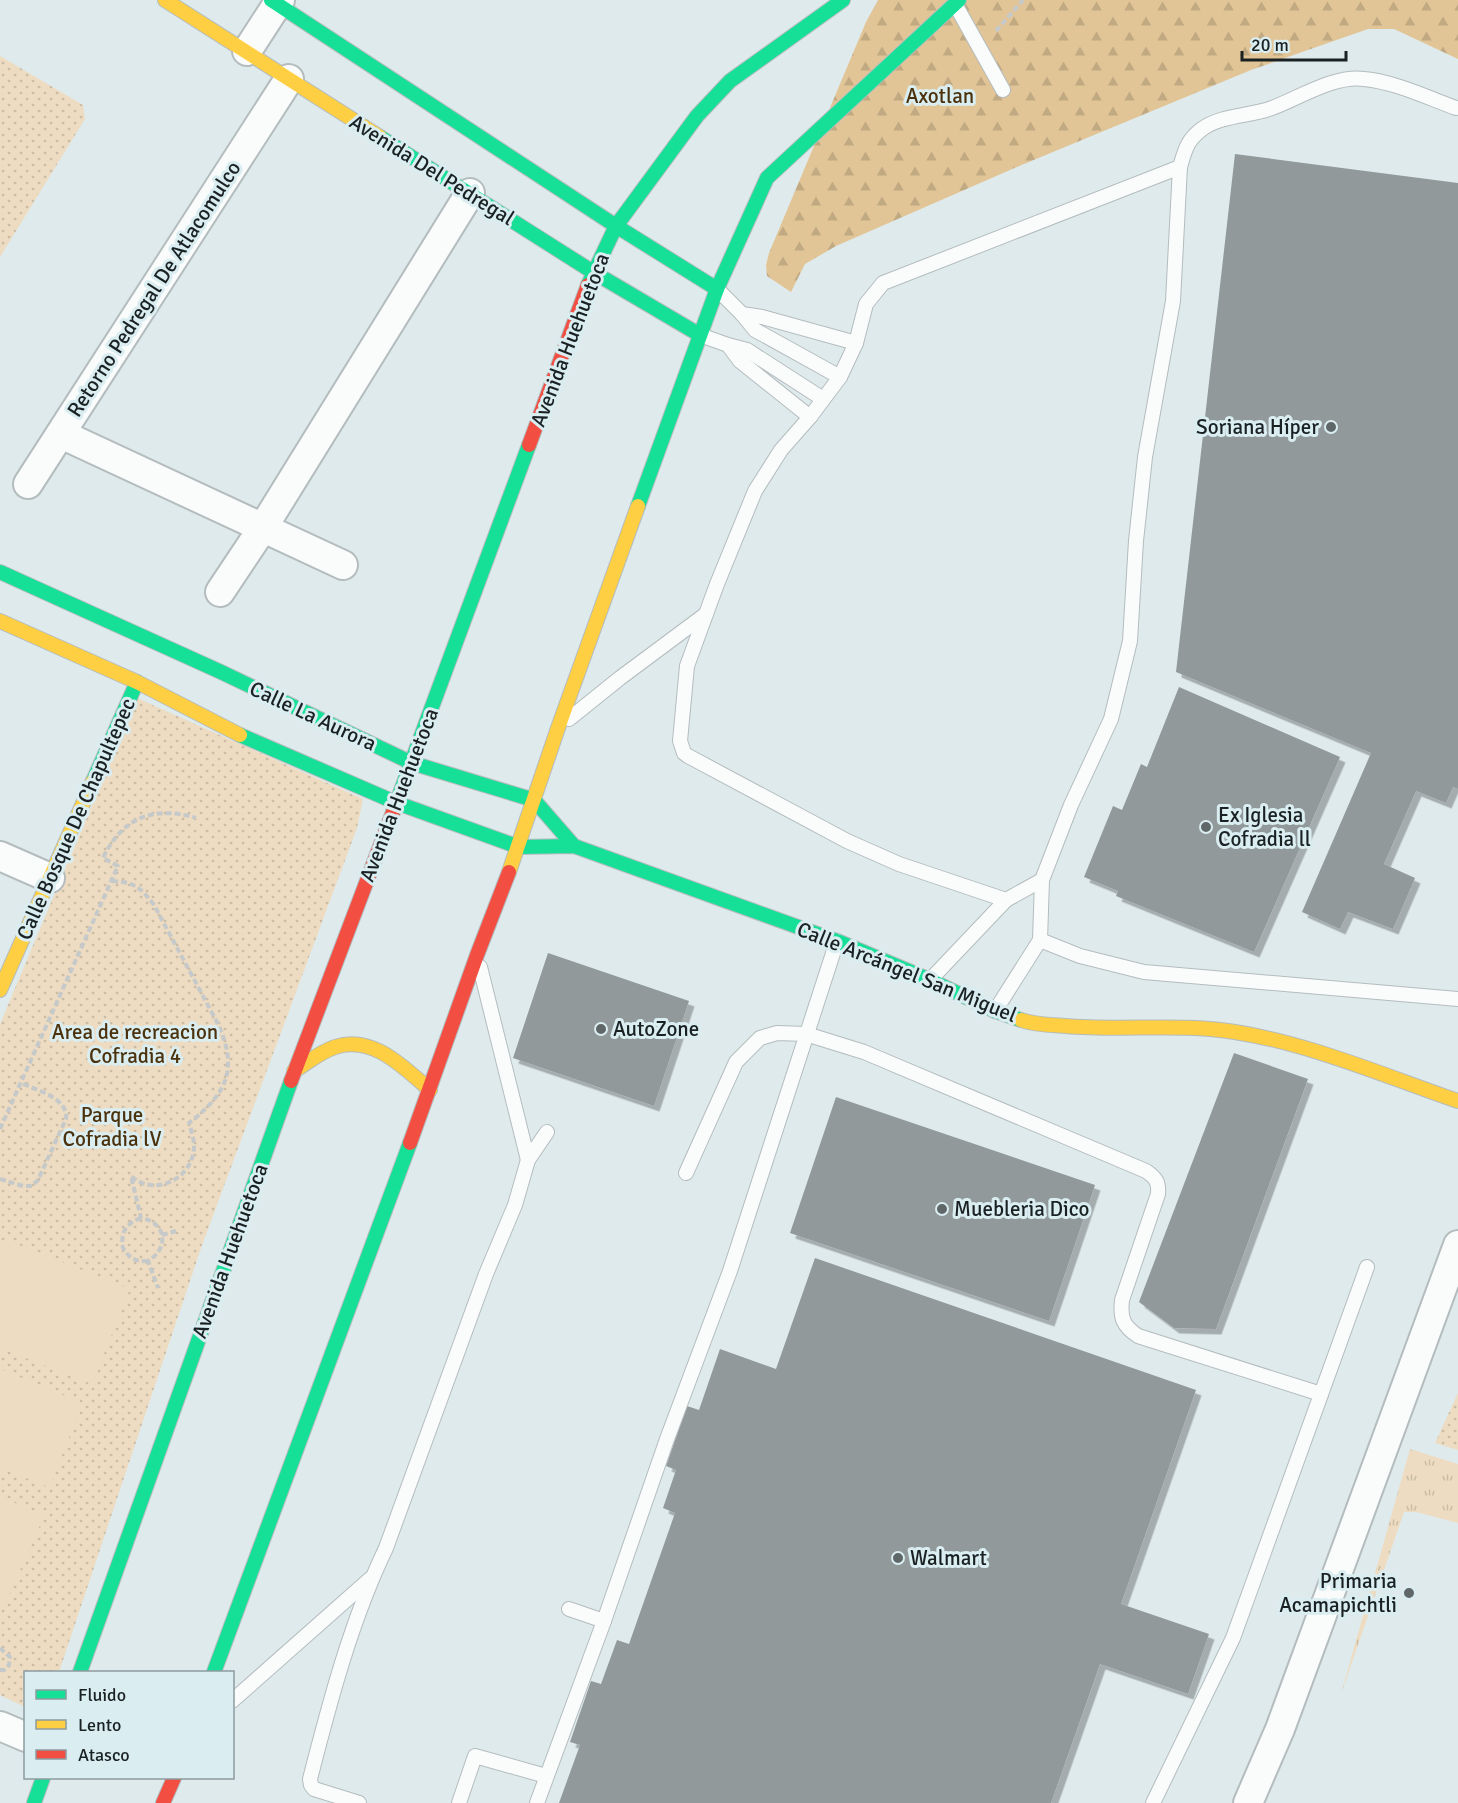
<svg xmlns="http://www.w3.org/2000/svg" width="1458" height="1803" font-family="Signika,sans-serif">
  <style>
    .grass { fill: url(#grass-tufts) }
    .forest { fill: url(#forest-firs) }
    .park { fill: url(#park-dots) }
    .pitch { fill: #eddcc1 }
    .building { fill: #91999b; filter: url(#shadow) }
    .lines { fill: none; stroke-linecap: round; stroke-linejoin: round }
    .lane-casing { stroke: #b4bcbe; stroke-width: 16 }
    .street-casing { stroke: #b4bcbe; stroke-width: 32 }
    .fast-casing { stroke: #b4bcbe; stroke-width: 16 }
    .slow-casing { stroke: #b4bcbe; stroke-width: 16 }
    .jam-casing { stroke: #b4bcbe; stroke-width: 16 }
    .path { stroke: #c6c9ca; stroke-width: 4; stroke-dasharray: 6 3; stroke-linecap: butt }
    .lane { stroke: #fafcfc; stroke-width: 14 }
    .street { stroke: #fafcfc; stroke-width: 28 }
    .fast { stroke: #16e098; stroke-width: 14 }
    .slow { stroke: #ffcf43; stroke-width: 14 }
    .jam { stroke: #f24e42; stroke-width: 14 }
    .poi-dot { fill: #5f6769; stroke: #daedf1; stroke-width: 2 }
    .labels { text-anchor: middle; stroke-width: 6; stroke-linejoin: round; paint-order: stroke }
    .park-label { font-size: 21px; fill: #4b320d; stroke: #daedf1 }
    .street-label { font-size: 21px; fill: #1a2123; stroke: #daedf1 }
    .poi-label { font-size: 21px; fill: #1a2123; stroke: #daedf1; text-anchor: start }
  </style>
  <defs>
    <pattern id="grass-tufts" width="24" height="20" patternUnits="userSpaceOnUse" patternTransform="scale(1.5)"><rect width="24" height="20" fill="#eddcc1"/><path d="M3 7l-1-3M5 7V3M7 7l1-3M15 17l-1-3M17 17v-4M19 17l1-3" fill="none" stroke="#cbbca6"/></pattern>
    <pattern id="forest-firs" width="22" height="20" patternUnits="userSpaceOnUse" patternTransform="scale(1.5)"><rect width="22" height="20" fill="#e2c597"/><path d="M5 1l3.5 6h-7zM16 11l3.5 6h-7z" fill="#c1a982"/></pattern>
    <pattern id="park-dots" width="8" height="8" patternUnits="userSpaceOnUse" patternTransform="scale(1.5)"><rect width="8" height="8" fill="#eddcc1"/><path d="M2 2h.1M6 6h.1" fill="none" stroke="#cbbca6" stroke-width="1.8" stroke-linecap="round"/></pattern>
    <filter id="shadow"><feDropShadow dx="5.5" dy="5.5" stdDeviation="0" flood-color="#0004"/></filter>
  </defs>
  <rect width="100%" height="100%" fill="#dfeaec"/>
  <path class="grass" d="M1410,1449L1458,1464V1523L1416,1512H1404L1341,1694Z"/>
  <path class="forest" d="M878,0H1458V59L1394,29H1368L1251,70L1024,164L836,246L805,264L791,292L767,276L766,265L769,253L866,22Z"/>
  <g class="park">
    <path d="M0,56L83,105L85,119L0,257Z"/>
    <path d="M137,698L363,799L357,828L201,1248L59,1672H26L25,1707L0,1695V1024Z"/>
    <path d="M1458,1393V1450L1435,1443Z"/>
  </g>
  <g class="pitch">
    <path d="M4,1239L130,1289L92,1384L0,1348V1250Z"/>
    <path d="M0,1369L83,1403L49,1487L0,1468Z"/>
    <path d="M0,1496L44,1516L4,1607L0,1605Z"/>
  </g>
  <g class="building">
    <path d="M1235,154L1458,183V789L1453,787L1446,803L1416,791L1384,864L1415,878L1393,929L1348,912L1340,929L1302,912L1371,753L1176,672Z"/>
    <path d="M1179,687L1340,757L1254,952L1116,896L1118,891L1084,877L1113,806L1122,810L1141,764L1147,767Z"/>
    <path d="M548,953L689,1001L654,1106L513,1058Z"/>
    <path d="M1234,1053L1308,1079L1216,1329L1174,1328L1139,1302Z"/>
    <path d="M836,1097L1095,1185L1049,1321L790,1233Z"/>
    <path d="M815,1258L1196,1390L1121,1604L1209,1634L1188,1694L1100,1664L1051,1803H559L580,1745L570,1742L591,1681L601,1684L617,1640L629,1644L675,1513L663,1508L676,1470L666,1466L687,1406L699,1410L720,1349L776,1369Z"/>
  </g>
  <g class="lines">
    <defs>
      <g id="lane">
        <path d="M955,4L1003,90"/>
        <path d="M1180,167C1185,150 1187,140 1202,129C1221,115 1250,116 1272,108C1299,98 1334,75 1364,79C1395,82 1426,97 1456,108"/>
        <path d="M718,290L742,314L762,317L856,343"/>
        <path d="M742,314L755,330L840,377"/>
        <path d="M700,335L728,345L740,361L810,417"/>
        <path d="M728,345L747,350L823,399"/>
        <path d="M569,719L620,678L706,614"/>
        <path d="M1040,940L1080,956L1144,972L1458,999"/>
        <path d="M480,967L528,1160"/>
        <path d="M930,980L1006,900"/>
        <path d="M995,1011L1040,940L1042,880L1071,805L1111,719L1130,641L1136,541L1145,457L1173,301L1180,167L883,283L866,304L856,343L840,377L810,417L781,450L755,491L717,584L687,666L680,741L684,753L688,756L847,841L899,864L1006,900L1042,880"/>
        <path d="M686,1173L736,1062L760,1038L777,1033L806,1034L864,1052L1146,1171C1156,1178 1159,1182 1158,1194L1122,1300C1120,1318 1123,1326 1138,1336L1321,1394"/>
        <path d="M569,1609L604,1621L667,1439L730,1271L837,941"/>
        <path d="M232,1701L370,1579"/>
        <path d="M359,1803L314,1789L311,1785L310,1779C330,1701 351,1621 386,1548L486,1274L515,1205L528,1160L547,1132"/>
        <path d="M459,1803L475,1756L546,1776"/>
        <path d="M537,1803L604,1621"/>
        <path d="M1153,1803L1233,1638L1367,1267"/>
      </g>
      <g id="street">
        <path d="M247,51L280,0"/>
        <path d="M61,434L343,565"/>
        <path d="M28,484L289,79"/>
        <path d="M220,592L262,529L470,193"/>
        <path d="M0,856L50,878"/>
        <path d="M0,1726L26,1737"/>
        <path d="M1248,1803L1280,1729L1458,1245"/>
      </g>
      <g id="fast">
        <path d="M271,0L616,226L717,289"/>
        <path d="M380,137L593,272L700,335"/>
        <path d="M588,285L616,226L697,116L730,81L843,0"/>
        <path d="M638,506L717,289L767,178L959,0"/>
        <path d="M0,572L221,672L412,763L534,800L574,846"/>
        <path d="M240,735L397,803L519,847L574,846L837,941L930,980L995,1011L1021,1020"/>
        <path d="M93,781L137,682"/>
        <path d="M393,812L529,445"/>
        <path d="M80,1672L291,1081"/>
        <path d="M214,1672L410,1143"/>
        <path d="M34,1803L43,1778"/>
      </g>
      <g id="slow">
        <path d="M165,0L380,137"/>
        <path d="M0,621L137,682L240,735"/>
        <path d="M509,872L558,728L638,506"/>
        <path d="M0,990L93,781"/>
        <path d="M1021,1020C1036,1025 1051,1025 1066,1026C1122,1031 1180,1023 1235,1032C1311,1044 1385,1076 1458,1101"/>
        <path d="M294,1071C307,1063 320,1052 335,1047C373,1034 404,1068 430,1090"/>
      </g>
      <g id="jam">
        <path d="M529,445L588,285"/>
        <path d="M291,1081L393,812"/>
        <path d="M410,1143L477,955L509,872"/>
        <path d="M163,1803L174,1778"/>
      </g>
    </defs>
    <use href="#lane" class="lane-casing"/>
    <use href="#street" class="street-casing"/>
    <use href="#fast" class="fast-casing"/>
    <use href="#slow" class="slow-casing"/>
    <use href="#jam" class="jam-casing"/>
    <g class="path">
      <path d="M996,31L1023,0"/>
      <path d="M112,881C135,882 140,887 154,905L218,1024C239,1070 226,1094 189,1123C191,1130 194,1139 194,1146C194,1178 155,1198 131,1176L141,1218C166,1222 170,1248 148,1261L158,1288"/>
      <path d="M0,1129L118,866L103,858C122,818 153,805 196,818"/>
      <path d="M0,1179L23,1186H32L38,1180L66,1119C69,1098 36,1090 21,1083"/>
      <path d="M141,1218C126,1223 120,1233 123,1248C129,1258 136,1262 148,1261"/>
      <path d="M162,1235L176,1231"/>
      <path d="M0,1648L10,1657L9,1665L4,1670H0"/>
    </g>
    <use href="#lane" class="lane"/>
    <use href="#street" class="street"/>
    <use href="#fast" class="fast"/>
    <use href="#slow" class="slow"/>
    <use href="#jam" class="jam"/>
  </g>
  <g class="poi-dot">
    <circle cx="1331" cy="427" r="6"/>
    <circle cx="1206" cy="827" r="6"/>
    <circle cx="601" cy="1029" r="6"/>
    <circle cx="942" cy="1209" r="6"/>
    <circle cx="898" cy="1558" r="6"/>
    <circle cx="1409" cy="1593" r="6"/>
  </g>
  <g class="labels">
    <g class="park-label">
      <text x="940" y="103">Axotlan</text>
      <text x="135" y="1039">Area de recreacion<tspan x="135" dy="24">Cofradia 4</tspan></text>
      <text x="112" y="1122">Parque<tspan x="112" dy="24">Cofradia lV</tspan></text>
    </g>
    <g class="street-label">
      <text transform="translate(432 170) rotate(32)" y="7">Avenida Del Pedregal</text>
      <text transform="translate(154 289) rotate(-57)" y="7">Retorno Pedregal De Atlacomulco</text>
      <text transform="translate(570 340) rotate(-69)" y="7">Avenida Huehuetoca</text>
      <text transform="translate(313 716) rotate(25)" y="7">Calle La Aurora</text>
      <text transform="translate(399 795) rotate(-69)" y="7">Avenida Huehuetoca</text>
      <text transform="translate(76 819) rotate(-66)" y="7">Calle Bosque De Chapultepec</text>
      <text transform="translate(907 972) rotate(22)" y="7">Calle Arcángel San Miguel</text>
      <text transform="translate(230 1251) rotate(-70)" y="7">Avenida Huehuetoca</text>
    </g>
    <g class="poi-label">
      <text x="1319" y="434" text-anchor="end">Soriana Híper</text>
      <text x="1218" y="822">Ex Iglesia<tspan x="1218" dy="24">Cofradia ll</tspan></text>
      <text x="613" y="1036">AutoZone</text>
      <text x="954" y="1216">Muebleria Dico</text>
      <text x="910" y="1565">Walmart</text>
      <text x="1397" y="1588" text-anchor="end">Primaria<tspan x="1397" dy="24">Acamapichtli</tspan></text>
    </g>
  </g>
  <rect x="24" y="1671" width="210" height="108" fill="#daedf1" stroke="#8d9b9f" stroke-width="1.5"/>
  <rect x="36" y="1690" width="30" height="9" fill="#16e098" stroke="#8d9b9f" stroke-width="1.5"/>
  <text x="78" y="1701" font-size="18" fill="#1a2123">Fluido</text>
  <rect x="36" y="1720" width="30" height="9" fill="#ffcf43" stroke="#8d9b9f" stroke-width="1.5"/>
  <text x="78" y="1731" font-size="18" fill="#1a2123">Lento</text>
  <rect x="36" y="1750" width="30" height="9" fill="#f24e42" stroke="#8d9b9f" stroke-width="1.5"/>
  <text x="78" y="1761" font-size="18" fill="#1a2123">Atasco</text>
  <path d="M1242 51v9h104v-9" fill="none" stroke="#1a2123" stroke-width="3"/>
  <text x="1251" y="51" font-size="18" fill="#1a2123" stroke="#daedf1" stroke-width="4.5" paint-order="stroke">20 m</text>
</svg>
